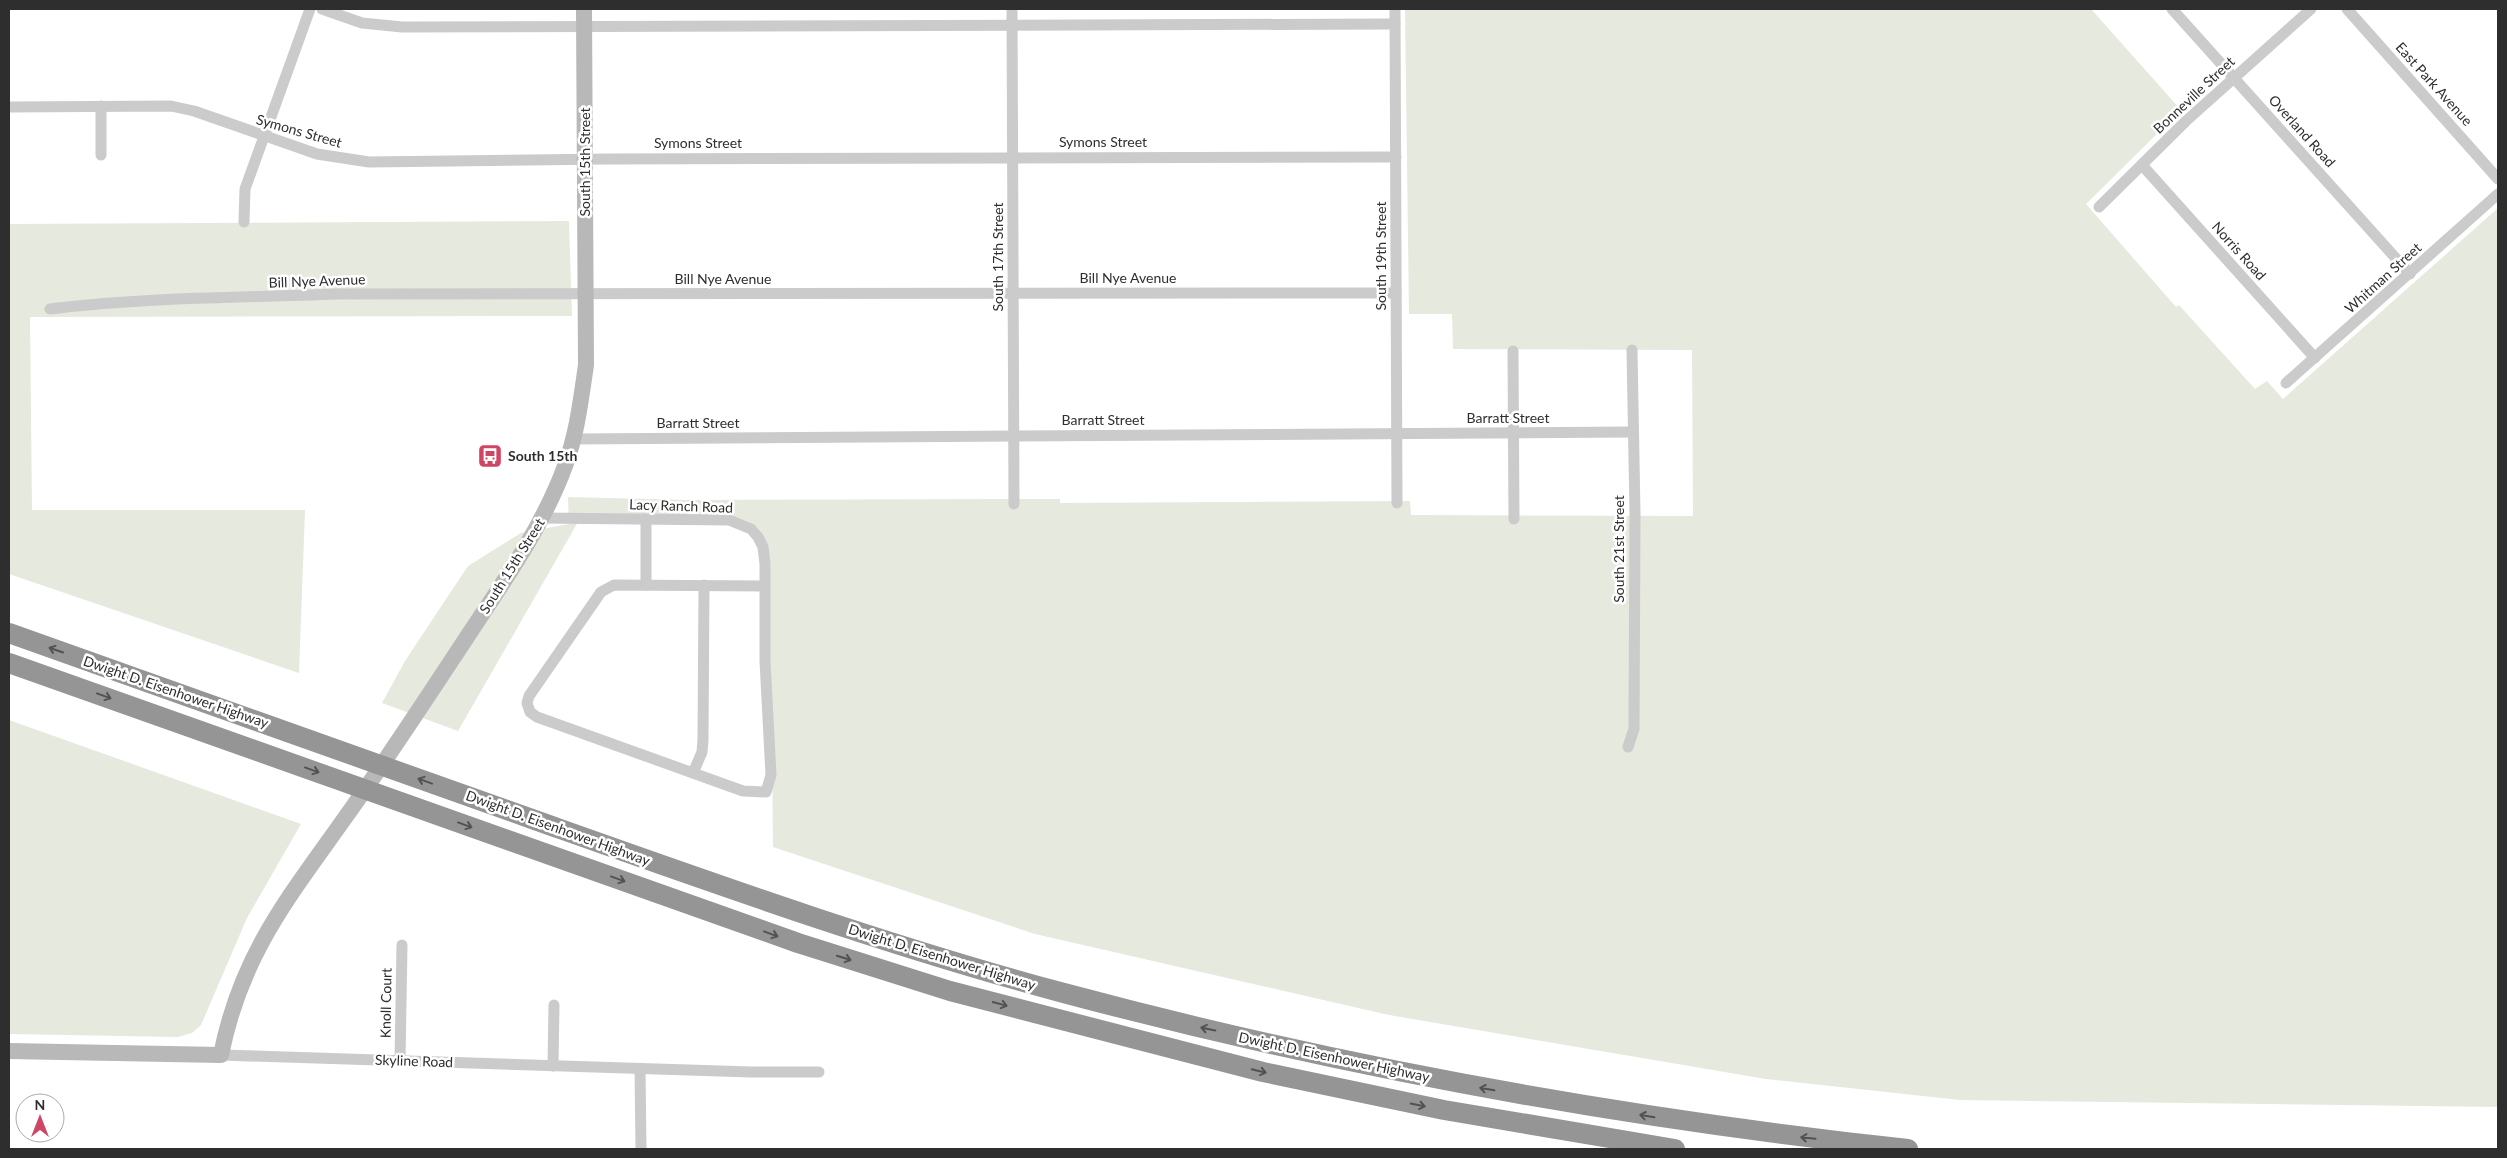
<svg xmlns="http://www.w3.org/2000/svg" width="2507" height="1158" font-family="Lato,sans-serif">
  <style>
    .green { fill: #e6e9dd }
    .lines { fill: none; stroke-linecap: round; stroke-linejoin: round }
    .street { stroke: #cbcbcb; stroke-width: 11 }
    .secondary { stroke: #b8b8b8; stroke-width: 16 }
    .highway { stroke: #959595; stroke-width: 20 }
    .oneway { stroke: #525252 }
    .labels { text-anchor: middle; stroke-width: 5; stroke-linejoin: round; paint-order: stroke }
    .street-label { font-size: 14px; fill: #2e2e2e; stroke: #fff }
    .poi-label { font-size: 14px; font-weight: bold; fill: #2e2e2e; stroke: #fff; text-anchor: start }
  </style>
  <rect width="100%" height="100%" fill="#fff"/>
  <g class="green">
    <path d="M1405,9H2091L2181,110L2086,204L2176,307L2179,305L2255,389L2267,381L2283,399L2498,208V1107L1960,1100L1766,1079L1389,1015L1035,934L773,847L772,753L763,547L741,523L578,522L458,731L382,703L405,661L468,566L521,533L569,524L568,497L686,500L1060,499V503L1410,501L1411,515L1693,516L1692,350L1453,349L1452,314H1409Z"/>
    <path d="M569,221L572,316L30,317L32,510H305L299,673L9,574V224Z"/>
    <path d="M9,720L301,824L247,918L201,1025L192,1033L178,1037L9,1034Z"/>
  </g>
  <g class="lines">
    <g class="street">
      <path d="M322,9L362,23L402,27L1395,24"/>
      <path d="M1012,9L1014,504"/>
      <path d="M1395,9L1397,503"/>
      <path d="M2172,9L2410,274"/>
      <path d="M2347,9L2498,179"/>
      <path d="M101,106V155"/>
      <path d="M9,107L171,106L194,111L317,154L369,162L608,159L1396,157"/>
      <path d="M2142,165L2315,358"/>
      <path d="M2099,207L2186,121L2311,9"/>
      <path d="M244,222L245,189L310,9"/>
      <path d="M50,309C145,297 241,298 336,294L1396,293"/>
      <path d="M1513,351L1514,519"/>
      <path d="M2286,383L2498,194"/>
      <path d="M573,439L1632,432"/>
      <path d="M542,518L729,520L751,529L758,537L763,547L765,564V661L771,775L766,792L743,791L537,717L530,712L527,703L529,696L601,592L614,585L765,586"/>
      <path d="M646,519V585"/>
      <path d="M1628,747L1634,729L1635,513L1632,350"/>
      <path d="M693,773L702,752L703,740L704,585"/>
      <path d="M221,1055L751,1072H819"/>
      <path d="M400,1061L402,945"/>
      <path d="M553,1066L554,1005"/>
      <path d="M640,1069L641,1149"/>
    </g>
    <path class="secondary" d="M9,1051L221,1055C241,954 289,897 347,815C390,755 430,693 471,631C506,578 543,526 565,466C577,434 581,399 586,365L584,9"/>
    <g class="highway">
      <path d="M9,633C183,695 358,757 532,819C707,881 882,944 1060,992C1339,1067 1622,1118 1908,1149"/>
      <path d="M9,663L798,943L950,991L1263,1072L1444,1110L1675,1149"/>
    </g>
  </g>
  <defs><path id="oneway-shaft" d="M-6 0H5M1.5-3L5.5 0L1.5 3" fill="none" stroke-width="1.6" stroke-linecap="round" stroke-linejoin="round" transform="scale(1.25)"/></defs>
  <g class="oneway">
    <use href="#oneway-shaft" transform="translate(56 650) rotate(-161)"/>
    <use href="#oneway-shaft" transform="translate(104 696) rotate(20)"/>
    <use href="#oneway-shaft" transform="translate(312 770) rotate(20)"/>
    <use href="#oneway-shaft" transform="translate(425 781) rotate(-160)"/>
    <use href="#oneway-shaft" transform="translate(465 825) rotate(20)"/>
    <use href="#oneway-shaft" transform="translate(618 879) rotate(20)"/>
    <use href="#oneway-shaft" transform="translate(771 934) rotate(20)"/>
    <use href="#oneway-shaft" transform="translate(844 958) rotate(17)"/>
    <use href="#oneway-shaft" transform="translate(1000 1004) rotate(15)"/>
    <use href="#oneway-shaft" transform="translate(1208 1029) rotate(-168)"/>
    <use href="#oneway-shaft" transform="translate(1259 1071) rotate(13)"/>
    <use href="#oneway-shaft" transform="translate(1487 1089) rotate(-170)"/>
    <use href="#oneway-shaft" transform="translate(1418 1105) rotate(12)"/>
    <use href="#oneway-shaft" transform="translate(1647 1116) rotate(-171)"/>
    <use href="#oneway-shaft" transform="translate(1808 1138) rotate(-174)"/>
  </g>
  <defs>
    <symbol id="bus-square" viewBox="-11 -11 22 22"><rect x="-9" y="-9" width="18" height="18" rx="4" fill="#cf4664" stroke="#fff"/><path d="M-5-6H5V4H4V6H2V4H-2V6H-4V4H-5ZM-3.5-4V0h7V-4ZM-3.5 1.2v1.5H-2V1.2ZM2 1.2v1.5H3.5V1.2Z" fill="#fff"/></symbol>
  </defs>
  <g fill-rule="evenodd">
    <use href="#bus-square" x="476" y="442" width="28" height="28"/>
  </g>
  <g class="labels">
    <g class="street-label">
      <text transform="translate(2434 84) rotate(48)" y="5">East Park Avenue</text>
      <text transform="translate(2194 95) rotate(-43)" y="5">Bonneville Street</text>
      <text transform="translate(299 131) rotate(16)" y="5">Symons Street</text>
      <text transform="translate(2302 131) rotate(48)" y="5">Overland Road</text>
      <text x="1103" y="147">Symons Street</text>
      <text x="698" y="148">Symons Street</text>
      <text transform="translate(585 162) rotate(-90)" y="5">South 15th Street</text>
      <text transform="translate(2239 251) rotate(48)" y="5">Norris Road</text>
      <text transform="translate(1381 256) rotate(-90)" y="5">South 19th Street</text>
      <text transform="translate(998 257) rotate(-90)" y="5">South 17th Street</text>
      <text x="1128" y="283">Bill Nye Avenue</text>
      <text transform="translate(2383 278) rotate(-42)" y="5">Whitman Street</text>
      <text x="723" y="284">Bill Nye Avenue</text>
      <text transform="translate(317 281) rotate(-2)" y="5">Bill Nye Avenue</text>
      <text x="1508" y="423">Barratt Street</text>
      <text x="1103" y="425">Barratt Street</text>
      <text x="698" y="428">Barratt Street</text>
      <text transform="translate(681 506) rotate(2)" y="5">Lacy Ranch Road</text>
      <text transform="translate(1619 549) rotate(-90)" y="5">South 21st Street</text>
      <text transform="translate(512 566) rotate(-58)" y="5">South 15th Street</text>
      <text transform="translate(176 692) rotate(19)" y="5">Dwight D. Eisenhower Highway</text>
      <text transform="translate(558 828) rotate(20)" y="5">Dwight D. Eisenhower Highway</text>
      <text transform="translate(942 957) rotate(17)" y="5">Dwight D. Eisenhower Highway</text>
      <text transform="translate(386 1003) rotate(-89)" y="5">Knoll Court</text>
      <text transform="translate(1334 1057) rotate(12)" y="5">Dwight D. Eisenhower Highway</text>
      <text transform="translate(414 1061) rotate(2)" y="5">Skyline Road</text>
    </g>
    <g class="poi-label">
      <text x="508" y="461">South 15th</text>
    </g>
  </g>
  <rect width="2507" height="1158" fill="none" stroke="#2e2e2e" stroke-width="20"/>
  <g transform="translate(40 1118)"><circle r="24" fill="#ffffff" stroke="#ababab"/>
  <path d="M0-4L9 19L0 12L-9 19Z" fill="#cf4664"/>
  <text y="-8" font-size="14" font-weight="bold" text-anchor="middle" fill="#2e2e2e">N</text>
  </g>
</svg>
